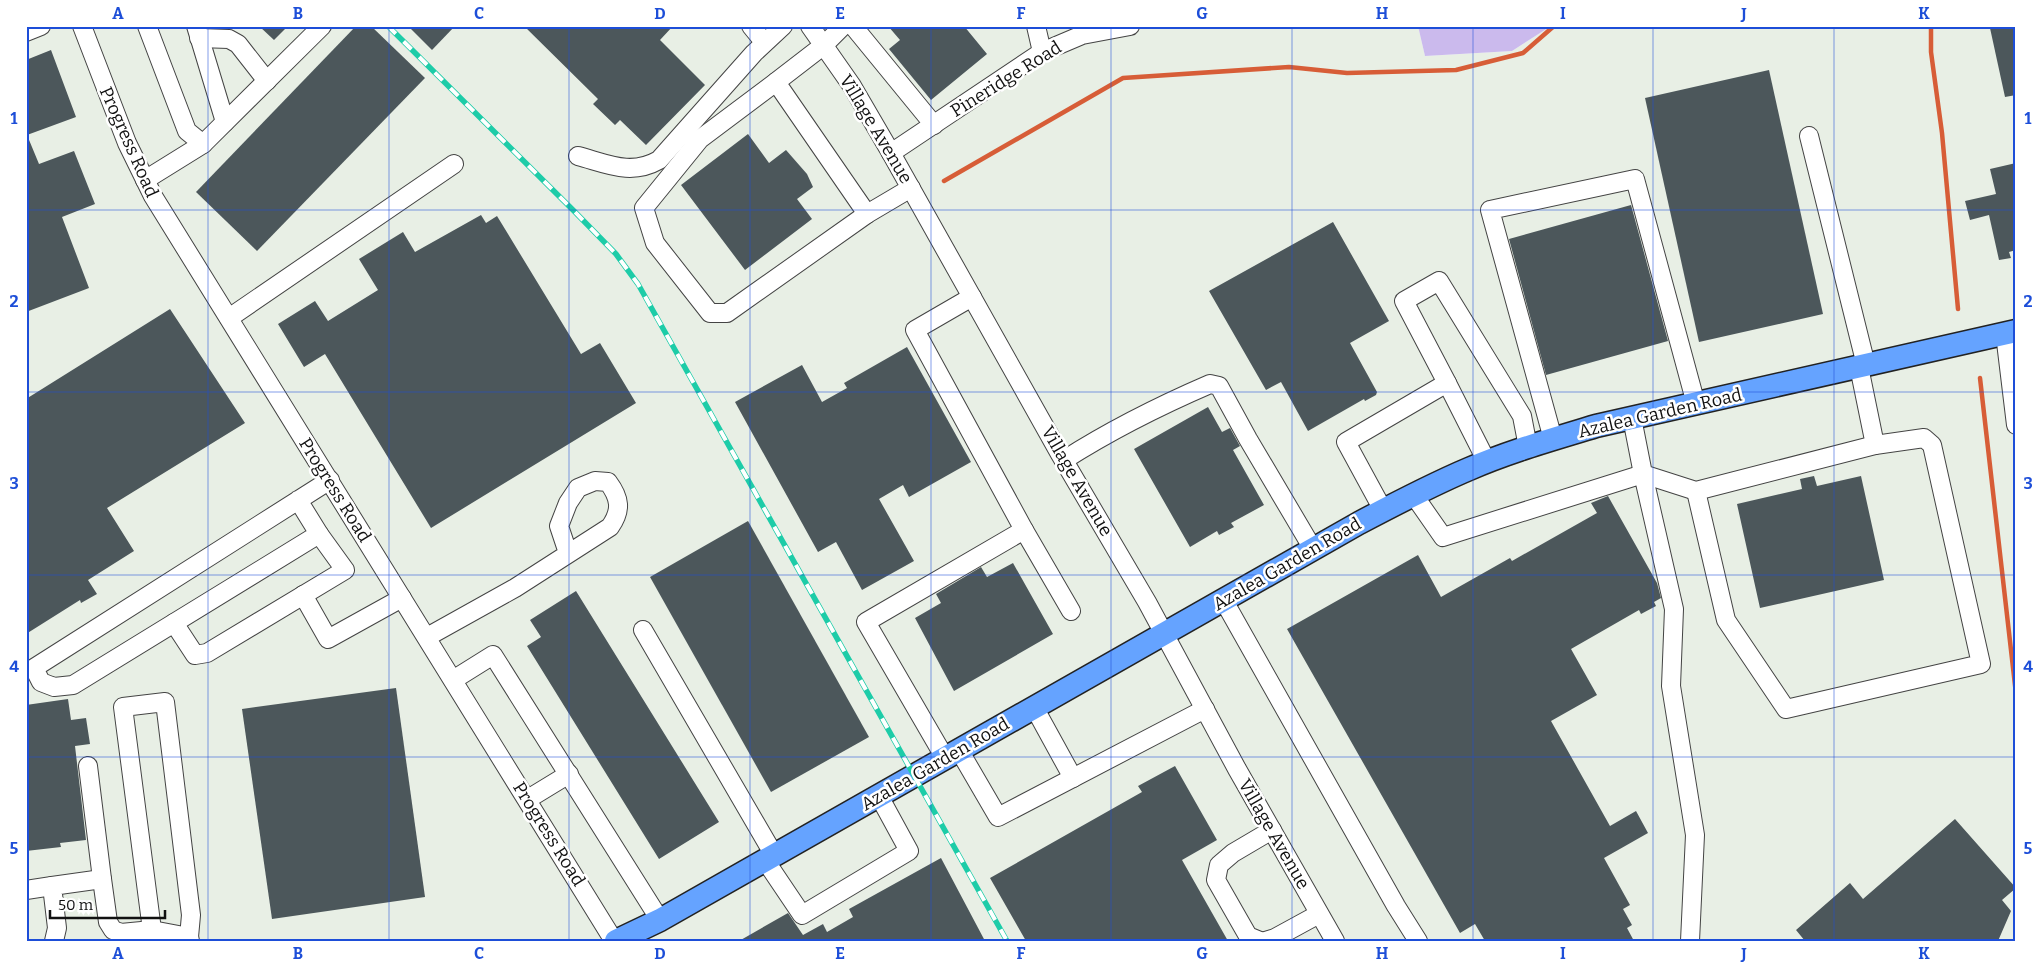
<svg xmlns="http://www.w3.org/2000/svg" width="2042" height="967" font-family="Bitter,serif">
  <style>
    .industrial { fill: #e8efe5 }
    .green { fill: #cbbaed }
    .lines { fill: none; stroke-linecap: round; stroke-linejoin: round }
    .stream { stroke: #d75d37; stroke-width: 4.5 }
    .building { fill: #4c575b }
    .minor-casing { stroke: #444; stroke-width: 20 }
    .major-casing { stroke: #222; stroke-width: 25 }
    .minor { stroke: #fff; stroke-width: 18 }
    .major { stroke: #65a3ff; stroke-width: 22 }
    .rail-casing { stroke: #1dcca8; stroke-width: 5.5 }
    .rail { stroke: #fff; stroke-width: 4; stroke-dasharray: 11; stroke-linecap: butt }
    .grid { fill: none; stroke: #1d4ed8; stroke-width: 1; stroke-opacity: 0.55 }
    .labels { text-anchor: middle; stroke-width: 5; stroke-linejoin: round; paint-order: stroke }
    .street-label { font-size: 18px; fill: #111; stroke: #fff }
    .neatline { fill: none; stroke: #1d4ed8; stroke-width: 2 }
    .grid-label { font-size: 16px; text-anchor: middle; font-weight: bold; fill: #1d4ed8 }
  </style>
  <rect width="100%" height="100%" fill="#f5f8ff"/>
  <path class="industrial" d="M26,26H1418L1425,56L1512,51L1551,26H2016V941H26Z"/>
  <path class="green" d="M1418,26H1551L1512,51L1425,56Z"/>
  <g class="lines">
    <g class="stream">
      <path d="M1931,26V52L1942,133L1958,309"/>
      <path d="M944,181L1123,78L1289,67L1347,73L1456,70L1523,53L1554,26"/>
      <path d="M1980,378L2016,694"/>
    </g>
  </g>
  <g class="building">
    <path d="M259,26H288L274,40Z"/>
    <path d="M356,26H371L425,78L257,251L196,192Z"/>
    <path d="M408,26H455L432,50Z"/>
    <path d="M524,26H673L660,40L705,85L646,145L620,120L615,125L593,104L598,99Z"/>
    <path d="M888,26H964L987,54L931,100L889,49L900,40Z"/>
    <path d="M1997,26H2016V95L2005,97L1990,28Z"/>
    <path d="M51,50L76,117L27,135L39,164L74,151L95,204L62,217L89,288L26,312V60Z"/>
    <path d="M1769,70L1823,314L1699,342L1645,98Z"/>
    <path d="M748,134L769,163L786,150L807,174L813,187L797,199L812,219L745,270L681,185Z"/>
    <path d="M2016,163V250L2009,252L2011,258L1999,260L1989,215L1970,220L1965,201L1996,194L1990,169Z"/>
    <path d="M1631,205L1668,341L1546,375L1509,239Z"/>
    <path d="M481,215L486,223L497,216L581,354L600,343L636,403L431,528L325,354L304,367L278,324L315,301L328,321L378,290L359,259L403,232L415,252Z"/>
    <path d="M1333,222L1389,321L1350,343L1377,392L1376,395L1365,401L1364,399L1308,431L1281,382L1266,390L1209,291Z"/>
    <path d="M170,309L245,423L107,508L134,551L88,580L97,594L81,603L80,600L26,634V399Z"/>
    <path d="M907,347L971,462L909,497L903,485L879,499L914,561L862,590L836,542L818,552L735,402L802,365L822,402L847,388L844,383Z"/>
    <path d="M1208,407L1222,432L1230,428L1240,446L1233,450L1264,505L1231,523L1234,527L1219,535L1217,531L1190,547L1134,449Z"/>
    <path d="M1814,476L1817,486L1861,476L1884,580L1760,608L1737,504L1802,489L1800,479Z"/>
    <path d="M1608,496L1657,583L1661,598L1654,602L1656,606L1641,614L1639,610L1571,649L1597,695L1551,721L1610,826L1636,811L1648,833L1604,858L1630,905L1623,909L1632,925L1627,928L1634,941H1485L1475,924L1460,933L1287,629L1418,555L1441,597L1510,558L1512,561L1597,513L1591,503Z"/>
    <path d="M748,521L869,737L771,792L650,577Z"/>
    <path d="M1013,563L1053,634L954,691L915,618L941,603L936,594L981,567L987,577Z"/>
    <path d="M576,591L719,822L659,859L527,646L541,637L530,620Z"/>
    <path d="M396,688L425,897L272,919L242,709Z"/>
    <path d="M68,699L71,720L86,718L90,744L75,746L86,840L60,843L61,847L26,851V705Z"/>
    <path d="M1175,766L1217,840L1182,860L1228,941H1026L990,878L1142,792L1138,786Z"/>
    <path d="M1955,819L2016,888L2002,900L2011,911L1998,941H1805L1796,930L1850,883L1863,899Z"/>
    <path d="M941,858L985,941H739L788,913L803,935L823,924L827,932L853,917L849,909Z"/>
  </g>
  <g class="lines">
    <defs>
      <g id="minor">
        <path d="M82,26L127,143L153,196L614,941"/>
        <path d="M147,26L187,131L203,144"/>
        <path d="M196,26L225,122"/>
        <path d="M751,26L764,42"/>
        <path d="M810,26L852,86L891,153L1060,454L1147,602L1237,769L1335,941"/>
        <path d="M843,26L824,45L776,82L867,214L911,188"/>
        <path d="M853,26L934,125"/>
        <path d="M1036,26L1042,52"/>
        <path d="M26,32L41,26"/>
        <path d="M199,38L229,39L238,44L267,81"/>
        <path d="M776,82L700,139L644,208L655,243L710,313H727L867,214"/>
        <path d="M1809,136L1866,365"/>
        <path d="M891,153L1042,52L1082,35L1130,26"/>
        <path d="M578,156C608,164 631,176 659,160L754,53L783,26"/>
        <path d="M145,180L203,144L322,26"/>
        <path d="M229,318L454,164"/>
        <path d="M2005,334L2016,425"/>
        <path d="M1447,383L1404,301L1439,281L1522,416L1528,447"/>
        <path d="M1632,418L1643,474L1696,491L1875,445"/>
        <path d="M1553,439L1490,210L1635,179L1696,404"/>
        <path d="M1064,460C1111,430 1159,406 1210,384L1219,386L1248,439L1313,549"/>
        <path d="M1696,491L1726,620L1786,709L1981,664L1932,445L1924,438L1875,445L1859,367"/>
        <path d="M1413,494L1443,537L1643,474L1674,609L1671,686L1695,835L1690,941"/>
        <path d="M298,500L319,534L73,685L54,687L41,682L34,668L330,480"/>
        <path d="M1383,510L1346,442L1447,383L1487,462"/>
        <path d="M1024,530L1071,611"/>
        <path d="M303,595L328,639L402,598"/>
        <path d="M1224,601L1396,906L1418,941"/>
        <path d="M174,623L195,655L207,653L345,570L319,534"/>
        <path d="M643,630L774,855"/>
        <path d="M427,637L515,588L610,527C622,510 620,498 608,482L595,481L578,488L568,503L559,526L568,553"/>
        <path d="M453,680L493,655L660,920"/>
        <path d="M1034,707L1073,778"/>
        <path d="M959,750L998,817L1205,709"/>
        <path d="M945,758L866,622L1024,530L915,330L972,297"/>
        <path d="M88,766L102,879"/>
        <path d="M528,799L569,774"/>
        <path d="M765,860L802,915L909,851L879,796"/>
        <path d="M26,890L52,886"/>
        <path d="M152,930L123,707L165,702L191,915L189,937"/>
        <path d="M54,941L57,928L52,886L102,879L108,922L113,930L121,933L152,930L189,937L190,941"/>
        <path d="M1260,941L1248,936L1216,880L1219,865L1233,853L1272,830"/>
        <path d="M1265,941L1275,938L1319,914"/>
      </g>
      <path id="major" d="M616,941L660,920L1359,523C1395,504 1431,485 1469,469C1510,451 1554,439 1596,426L2016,331"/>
    </defs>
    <use href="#minor" class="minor-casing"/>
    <use href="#major" class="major-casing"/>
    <use href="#minor" class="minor"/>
    <use href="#major" class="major"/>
    <defs>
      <path id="rail" d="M388,26L574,211L616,254L638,284L1007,941"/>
    </defs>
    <use href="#rail" class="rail-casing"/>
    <use href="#rail" class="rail"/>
  </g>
  <path class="grid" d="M208,26V941M389,26V941M569,26V941M750,26V941M931,26V941M1111,26V941M1292,26V941M1473,26V941M1653,26V941M1834,26V941M26,210H2016M26,392H2016M26,575H2016M26,757H2016"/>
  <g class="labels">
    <g class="street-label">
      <text transform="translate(1006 79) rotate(-32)" y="6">Pineridge Road</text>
      <text transform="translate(876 129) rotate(59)" y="6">Village Avenue</text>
      <text transform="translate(129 142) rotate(66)" y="6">Progress Road</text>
      <text transform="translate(1660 413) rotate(-13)" y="6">Azalea Garden Road</text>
      <text transform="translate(1077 481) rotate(60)" y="6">Village Avenue</text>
      <text transform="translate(335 490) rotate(58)" y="6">Progress Road</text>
      <text transform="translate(1287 564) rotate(-30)" y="6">Azalea Garden Road</text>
      <text transform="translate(935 764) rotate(-30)" y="6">Azalea Garden Road</text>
      <text transform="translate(549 834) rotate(58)" y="6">Progress Road</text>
      <text transform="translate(1274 834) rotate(60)" y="6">Village Avenue</text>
    </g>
  </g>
  <rect width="2042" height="967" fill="none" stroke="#ffffff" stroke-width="55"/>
  <path d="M50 910v8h115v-8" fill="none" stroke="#111111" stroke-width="2.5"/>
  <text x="58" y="910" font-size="15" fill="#111111" stroke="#ffffff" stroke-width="4" paint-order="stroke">50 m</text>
  <rect x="28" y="28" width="1986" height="912" class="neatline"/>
  <g class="grid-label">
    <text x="118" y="19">A</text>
    <text x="298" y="19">B</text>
    <text x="479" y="19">C</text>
    <text x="660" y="19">D</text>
    <text x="840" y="19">E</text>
    <text x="1021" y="19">F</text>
    <text x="1202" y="19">G</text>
    <text x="1382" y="19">H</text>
    <text x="1563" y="19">I</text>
    <text x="1744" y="19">J</text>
    <text x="1924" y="19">K</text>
    <text x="14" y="124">1</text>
    <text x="2028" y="124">1</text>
    <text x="14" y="307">2</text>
    <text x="2028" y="307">2</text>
    <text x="14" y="489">3</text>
    <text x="2028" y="489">3</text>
    <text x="14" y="672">4</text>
    <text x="2028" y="672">4</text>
    <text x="14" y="854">5</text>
    <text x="2028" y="854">5</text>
    <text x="118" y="959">A</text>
    <text x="298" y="959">B</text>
    <text x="479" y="959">C</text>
    <text x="660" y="959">D</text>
    <text x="840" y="959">E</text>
    <text x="1021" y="959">F</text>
    <text x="1202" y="959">G</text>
    <text x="1382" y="959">H</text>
    <text x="1563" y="959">I</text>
    <text x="1744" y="959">J</text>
    <text x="1924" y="959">K</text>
  </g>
</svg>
